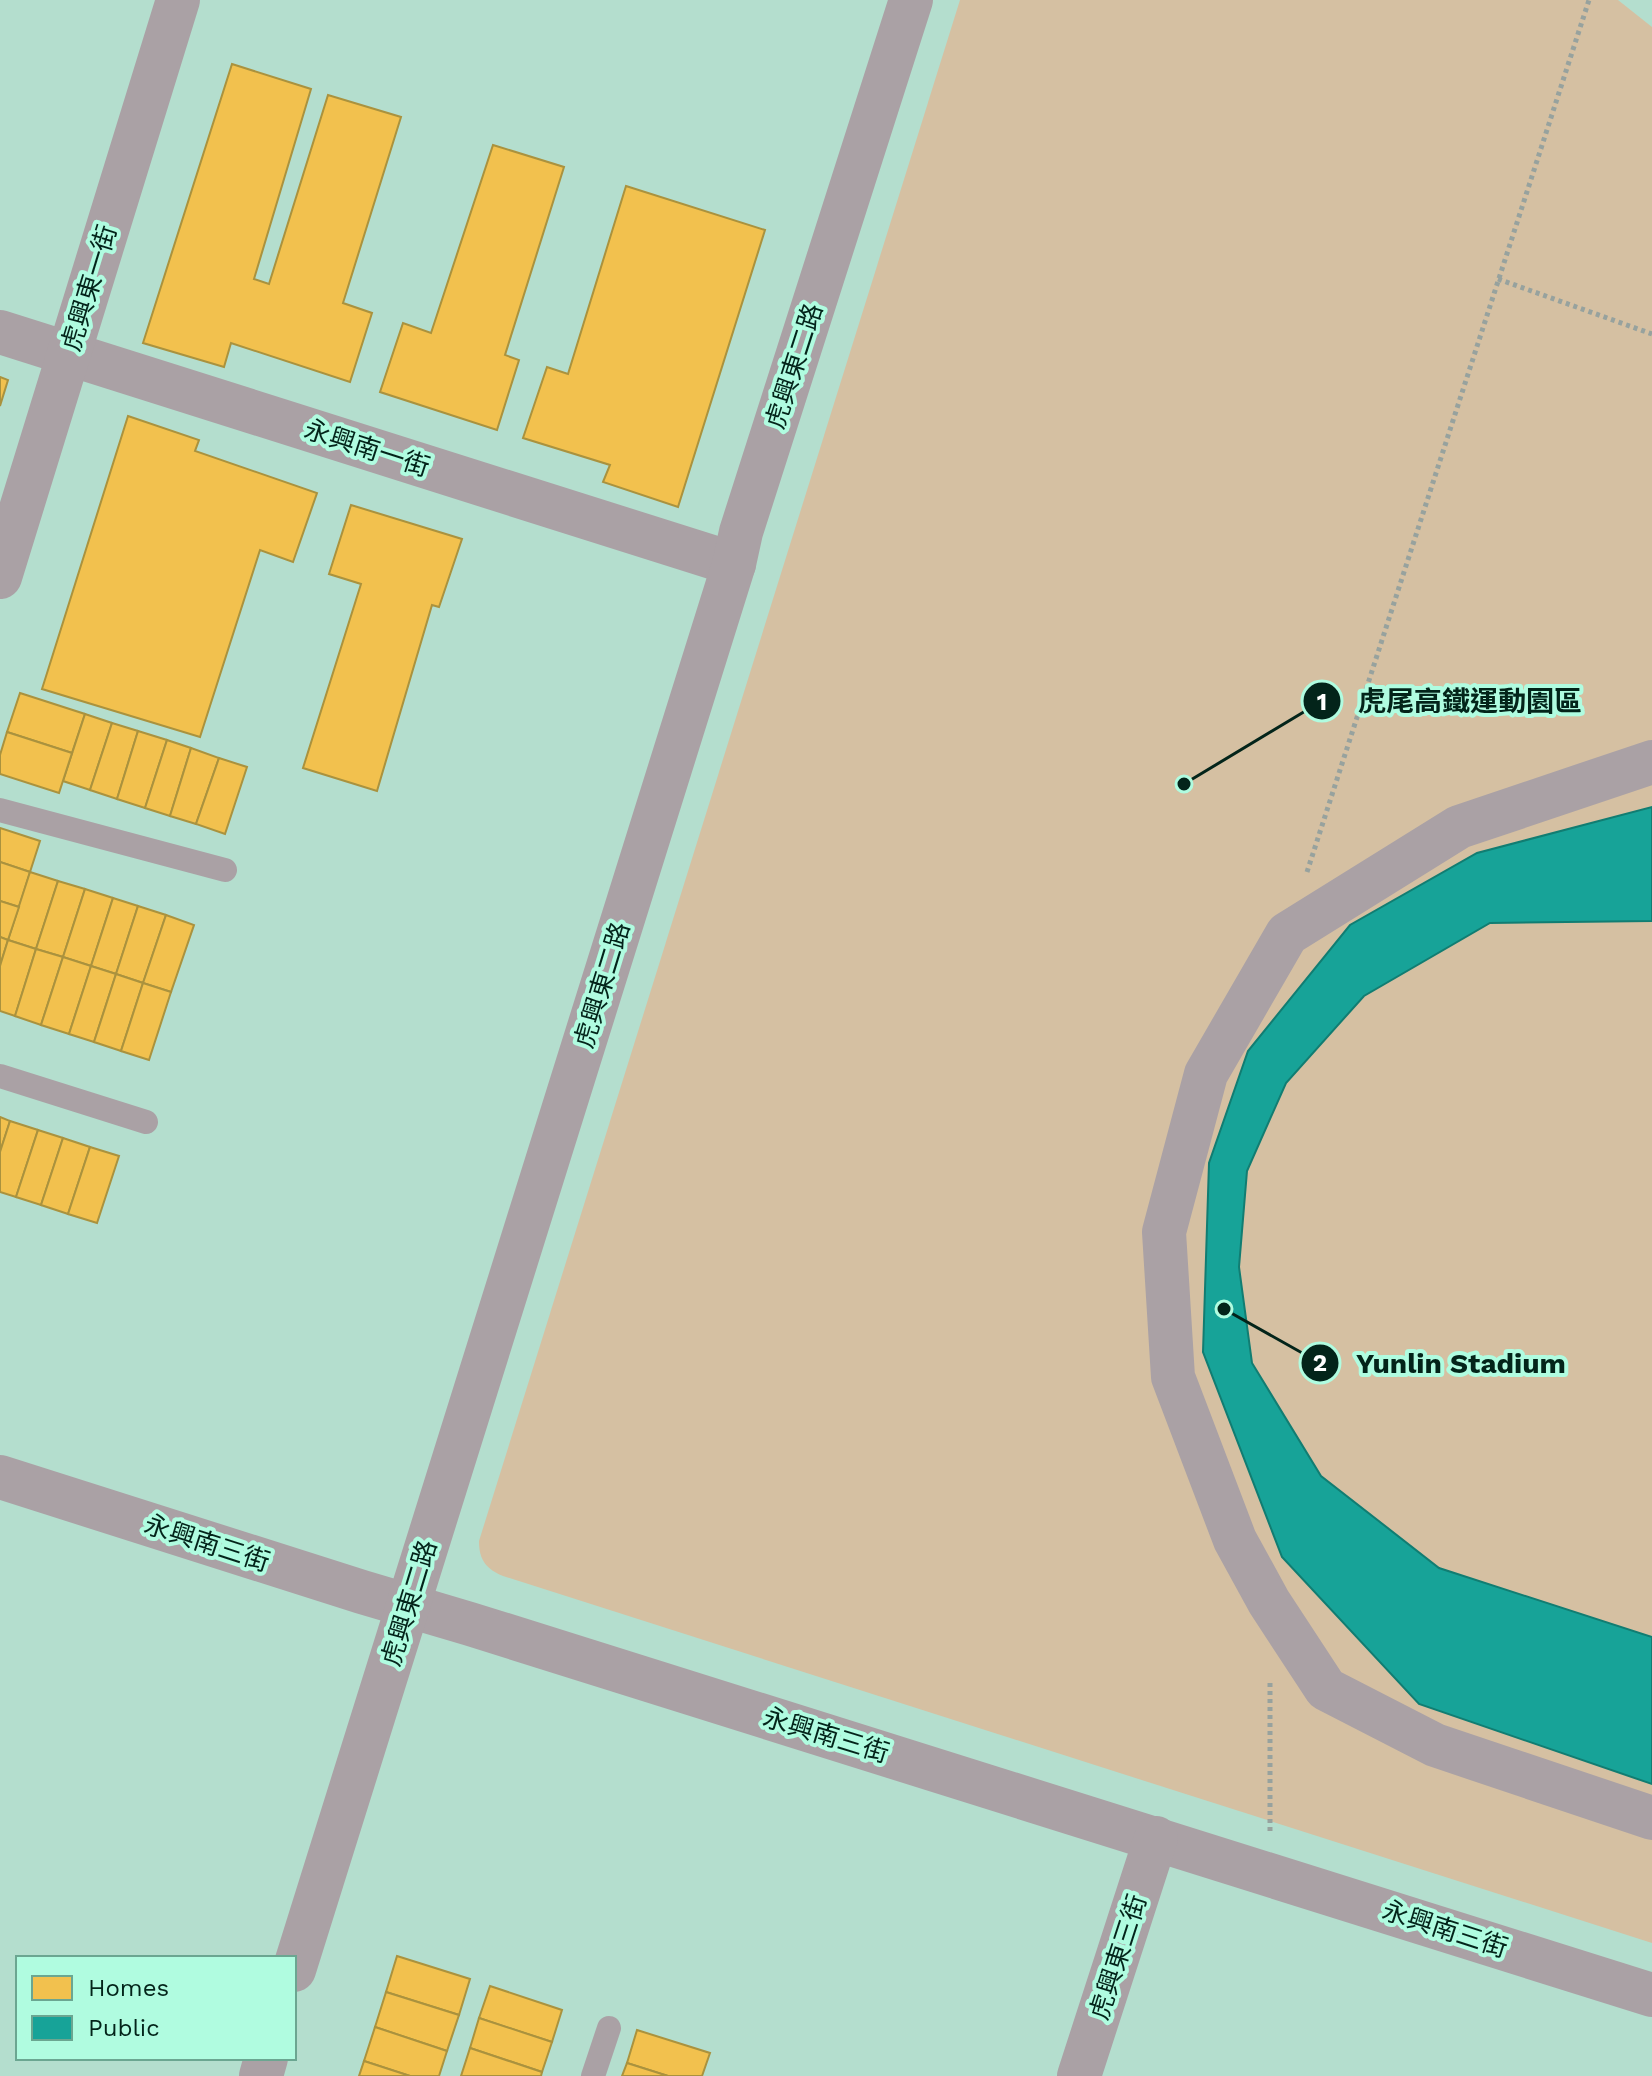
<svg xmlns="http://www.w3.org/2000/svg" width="1652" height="2076" font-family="'Work Sans','Noto Sans TC',sans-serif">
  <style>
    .green { fill: #d5c0a2 }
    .homes { fill: #f2c14e; stroke: #aa923e; stroke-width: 2 }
    .public { fill: #17a398; stroke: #117d72; stroke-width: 2 }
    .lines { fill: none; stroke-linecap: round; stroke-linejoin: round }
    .path { stroke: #97a29e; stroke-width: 5; stroke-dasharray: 4 4; stroke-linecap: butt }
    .lane { stroke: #aaa1a5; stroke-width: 24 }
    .street { stroke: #aaa1a5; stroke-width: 44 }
    .labels { text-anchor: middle; stroke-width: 8; stroke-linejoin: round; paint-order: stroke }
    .street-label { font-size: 26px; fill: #03241a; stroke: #b0fce0 }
    .leader { fill: none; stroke: #03241a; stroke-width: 3 }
    .callout-dot { fill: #03241a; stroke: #b0fce0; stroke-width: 3 }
    .mark-label { font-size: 24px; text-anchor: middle; font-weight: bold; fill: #fff }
    .callout-label { font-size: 28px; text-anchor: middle; font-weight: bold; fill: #03241a; stroke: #b0fce0; stroke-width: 8; stroke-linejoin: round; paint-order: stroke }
  </style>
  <rect width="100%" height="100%" fill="#b4dece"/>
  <path class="green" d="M960,0H1618L1652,27V1943L503,1576C486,1569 479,1560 479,1541Z"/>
  <g class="homes">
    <path d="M232,64L311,89L254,279L269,284L328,95L401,117L343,303L372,313L350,382L231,343L224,367L143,343Z"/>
    <path d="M493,145L564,167L505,355L519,360L497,430L380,392L403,323L431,333Z"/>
    <path d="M626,186L765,230L678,507L603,482L610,465L523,438L547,367L568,374Z"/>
    <path d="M0,377L8,380L0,406Z"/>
    <path d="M128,416L199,440L195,451L317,493L293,562L260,550L200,737L42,689Z"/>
    <path d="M351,505L462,539L439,607L432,605L377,791L303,768L361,584L329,574Z"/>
    <path d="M20,693L85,714L72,753L7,732Z"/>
    <path d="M85,714L112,723L90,790L63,781Z"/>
    <path d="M112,723L138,731L117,799L90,790Z"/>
    <path d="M138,731L167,740L145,808L117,799Z"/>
    <path d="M7,732L72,753L59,793L0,774V755Z"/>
    <path d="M167,740L191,748L170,816L145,808Z"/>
    <path d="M191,748L219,758L196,824L170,816Z"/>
    <path d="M219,758L247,767L225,834L196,824Z"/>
    <path d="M0,828L40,841L30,872L0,862Z"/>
    <path d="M0,862L30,872L19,907L0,901Z"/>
    <path d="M30,872L58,881L36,949L8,940Z"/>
    <path d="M58,881L85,889L63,957L36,949Z"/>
    <path d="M85,889L113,898L91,966L63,957Z"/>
    <path d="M113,898L138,906L116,974L91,966Z"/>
    <path d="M0,901L19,907L8,940L0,937Z"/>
    <path d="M138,906L166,915L143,983L116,974Z"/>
    <path d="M166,915L194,925L171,992L143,983Z"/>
    <path d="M0,937L8,940L0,966Z"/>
    <path d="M8,940L36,949L15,1016L0,1011V966Z"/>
    <path d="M36,949L63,957L41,1025L15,1016Z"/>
    <path d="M63,957L91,966L69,1034L41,1025Z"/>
    <path d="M91,966L116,974L94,1042L69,1034Z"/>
    <path d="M116,974L143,983L121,1051L94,1042Z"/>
    <path d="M143,983L171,992L149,1060L121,1051Z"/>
    <path d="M0,1117L10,1121L0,1152Z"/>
    <path d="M10,1121L38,1130L16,1197L0,1192V1152Z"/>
    <path d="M38,1130L63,1138L41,1205L16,1197Z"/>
    <path d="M63,1138L90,1147L68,1214L41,1205Z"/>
    <path d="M90,1147L119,1156L97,1223L68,1214Z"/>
    <path d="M397,1956L470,1979L459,2015L386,1992Z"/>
    <path d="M490,1986L562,2010L552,2042L479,2018Z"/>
    <path d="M386,1992L459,2015L447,2051L375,2027Z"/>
    <path d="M479,2018L552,2042L542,2072L470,2048Z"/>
    <path d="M375,2027L447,2051L439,2076H410L364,2061Z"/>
    <path d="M637,2030L710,2053L702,2076H668L627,2063Z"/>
    <path d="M470,2048L542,2072L541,2076H461Z"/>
    <path d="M364,2061L410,2076H359Z"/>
    <path d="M627,2063L668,2076H622Z"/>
  </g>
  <path class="public" d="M1652,807V921L1490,923L1364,996L1286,1083L1247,1171L1239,1267L1252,1363L1321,1476L1439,1568L1652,1637V1784L1419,1704L1282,1557L1203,1352L1209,1163L1248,1051L1350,925L1477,853Z"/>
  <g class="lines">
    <g class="path">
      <path d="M1498,279L1652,334"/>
      <path d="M1307,872L1589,0"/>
      <path d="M1270,1683V1833"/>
    </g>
    <g class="lane">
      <path d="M0,810L225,870"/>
      <path d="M0,1076L146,1122"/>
      <path d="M593,2076L609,2028"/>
    </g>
    <g class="street">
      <path d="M0,332L734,564"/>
      <path d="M0,577L178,0"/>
      <path d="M1652,762L1459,827L1287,934L1206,1074L1164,1232L1173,1377L1235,1540L1269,1602L1326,1689L1435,1745L1652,1818"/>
      <path d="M0,1477L362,1592L470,1624L1652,1995"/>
      <path d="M294,1970L734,564L741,532L911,0"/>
      <path d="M261,2076L266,2058"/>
      <path d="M1079,2076L1156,1838"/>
    </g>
  </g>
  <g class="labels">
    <g class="street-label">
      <text transform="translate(89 288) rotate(-73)" y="9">虎興東一街</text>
      <text transform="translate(794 366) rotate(-72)" y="9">虎興東二路</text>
      <text transform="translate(367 448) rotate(18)" y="9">永興南一街</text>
      <text transform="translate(602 985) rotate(-73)" y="9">虎興東二路</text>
      <text transform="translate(207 1543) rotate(18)" y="9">永興南三街</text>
      <text transform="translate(409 1603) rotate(-73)" y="9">虎興東二路</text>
      <text transform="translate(826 1735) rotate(17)" y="9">永興南三街</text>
      <text transform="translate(1445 1929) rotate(18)" y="9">永興南三街</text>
      <text transform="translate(1118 1957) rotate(-72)" y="9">虎興東三街</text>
    </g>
  </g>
  <path class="leader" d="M1184 784L1322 701M1224 1309L1320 1363"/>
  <g class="callout-dot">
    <circle cx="1184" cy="784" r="8"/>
    <circle cx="1224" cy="1309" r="8"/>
    <circle cx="1322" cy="701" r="20"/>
    <circle cx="1320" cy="1363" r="20"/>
  </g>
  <g class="mark-label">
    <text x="1322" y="710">1</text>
    <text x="1320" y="1371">2</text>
  </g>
  <g class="callout-label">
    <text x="1470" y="711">虎尾高鐵運動園區</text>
    <text x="1461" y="1373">Yunlin Stadium</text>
  </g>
  <rect x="16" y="1956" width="280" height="104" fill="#b0fce0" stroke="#6ba691" stroke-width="2"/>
  <rect x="32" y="1976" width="40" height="24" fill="#f2c14e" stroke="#6ba691" stroke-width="2"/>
  <text x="88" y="1996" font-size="24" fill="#03241a">Homes</text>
  <rect x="32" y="2016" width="40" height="24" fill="#17a398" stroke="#6ba691" stroke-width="2"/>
  <text x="88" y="2036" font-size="24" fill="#03241a">Public</text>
</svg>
